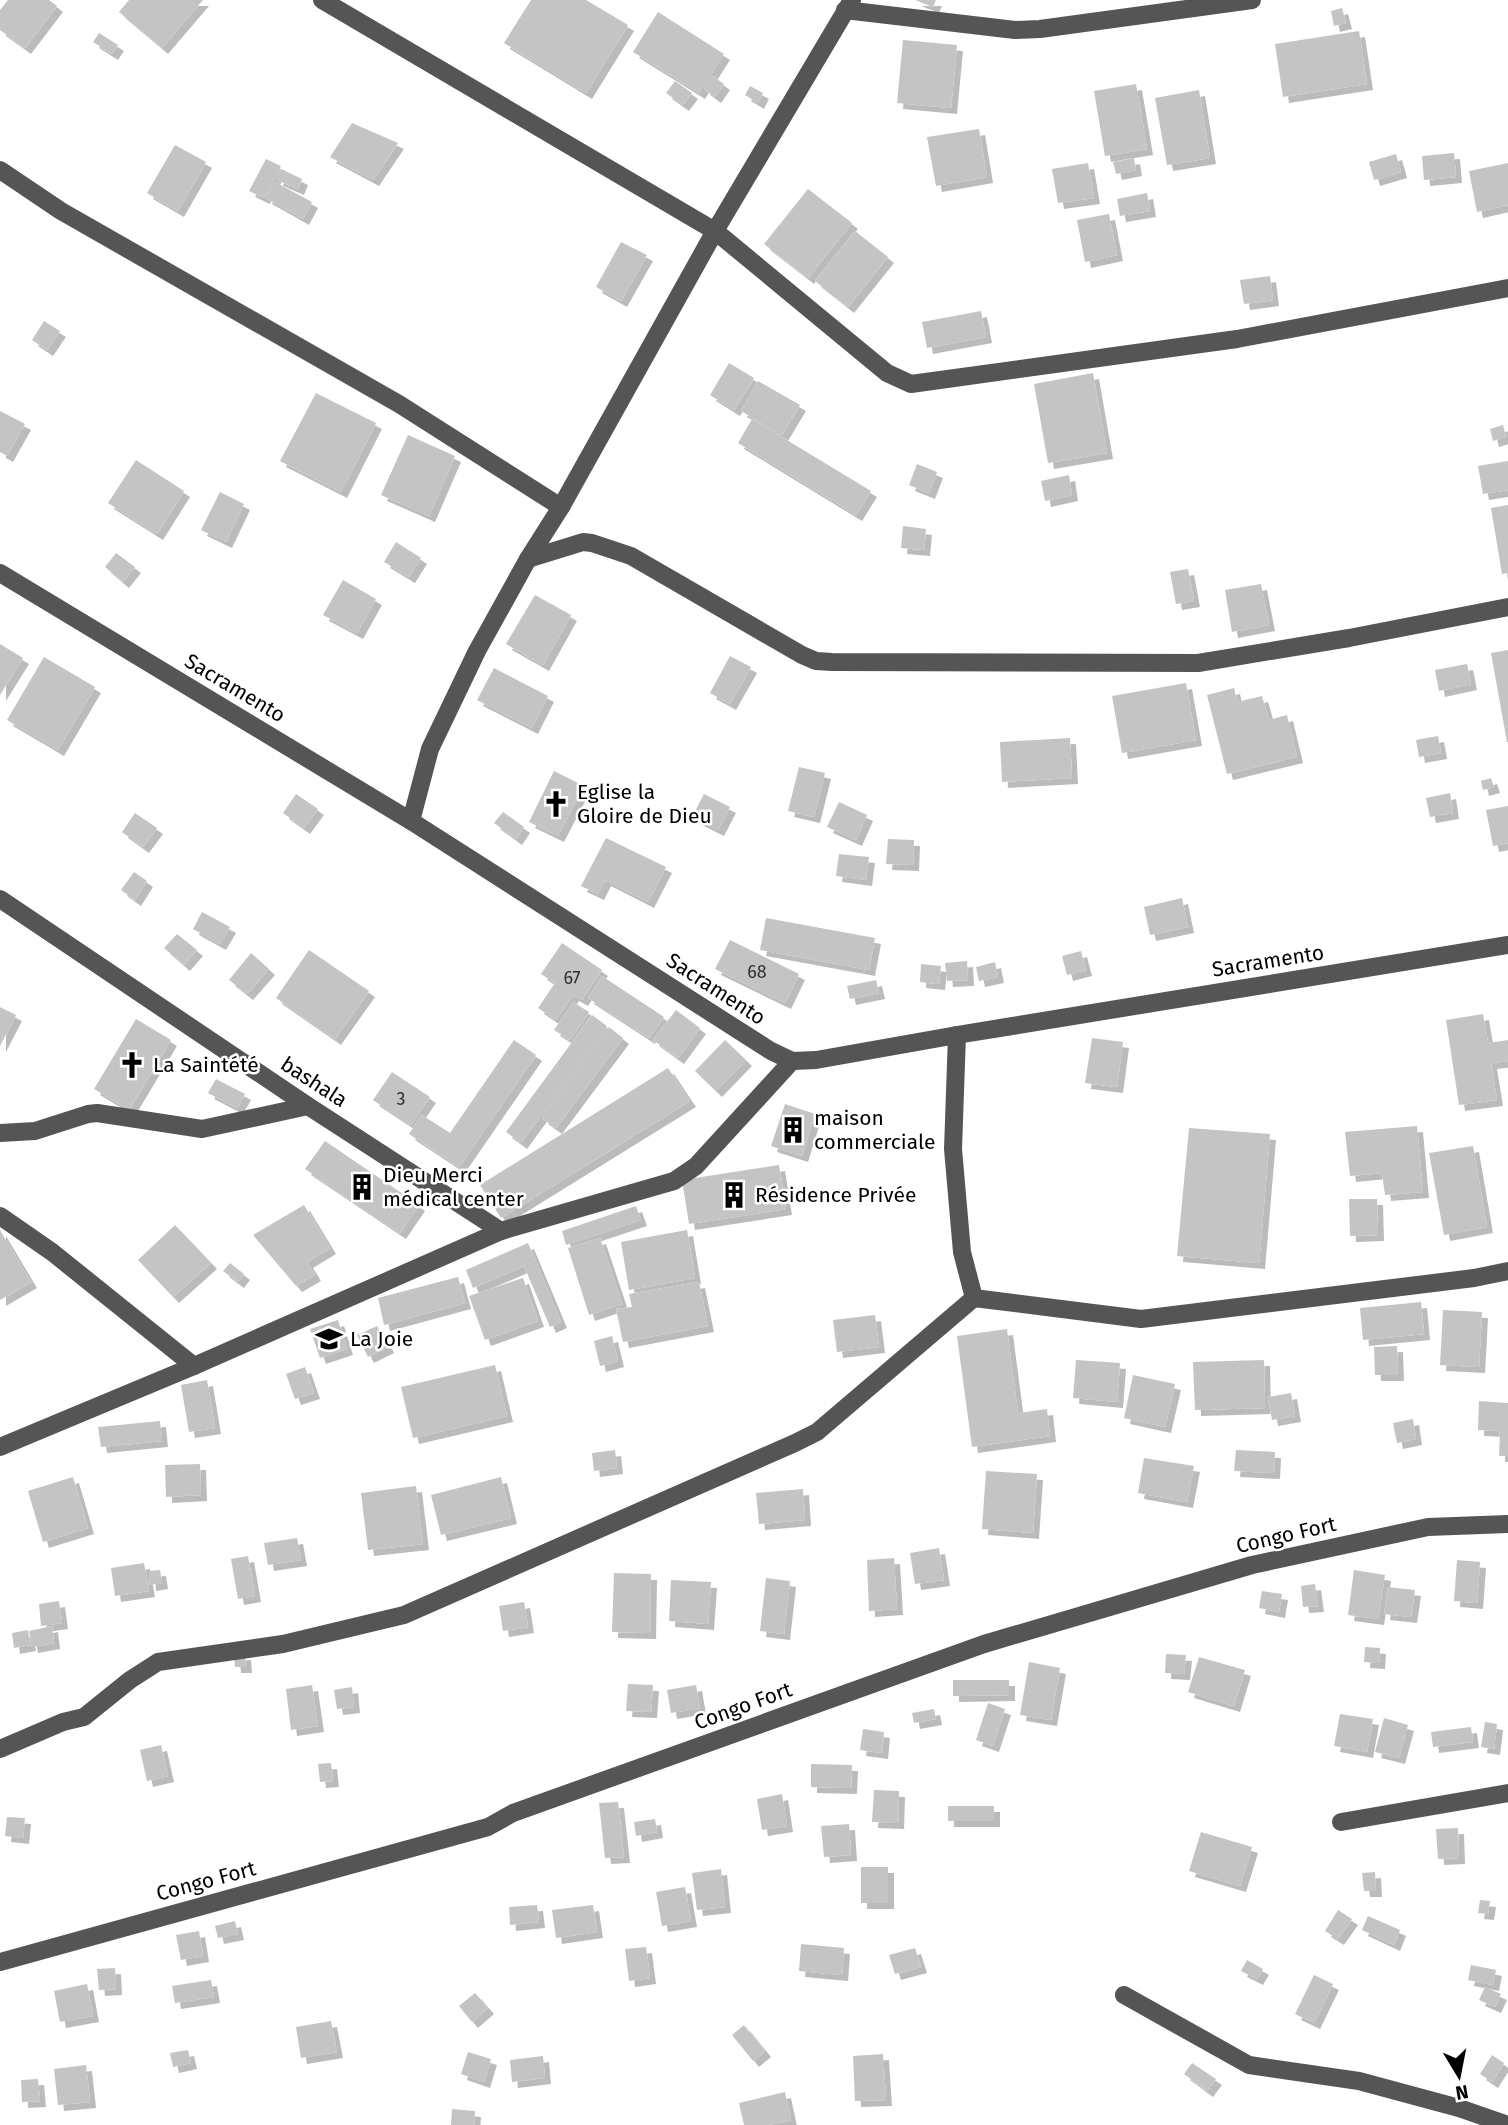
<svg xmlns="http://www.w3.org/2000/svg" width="1508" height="2125" font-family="'Fira Sans',sans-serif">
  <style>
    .building { fill: #c4c4c4; filter: url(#shadow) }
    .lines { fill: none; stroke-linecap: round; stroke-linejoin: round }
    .minor { stroke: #555; stroke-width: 18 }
    .labels { text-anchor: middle; stroke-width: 5; stroke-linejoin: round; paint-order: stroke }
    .number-label { font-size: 18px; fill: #313131 }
    .street-label { font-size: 21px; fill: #000; stroke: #fff }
    .poi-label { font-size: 21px; fill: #000; stroke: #fff; text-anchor: start }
  </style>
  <defs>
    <filter id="shadow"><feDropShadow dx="6" dy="6" stdDeviation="0" flood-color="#0004"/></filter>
  </defs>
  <rect width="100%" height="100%" fill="#fff"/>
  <g class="building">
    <path d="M8,0H49L57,6L25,48L0,30V10Z"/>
    <path d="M129,0H203L162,48L119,12Z"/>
    <path d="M531,0H586L628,25L586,93L504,43Z"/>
    <path d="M915,0H936L933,7Z"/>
    <path d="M1342,8L1346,23L1334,26L1331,11Z"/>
    <path d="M658,12L724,54L699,93L633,52Z"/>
    <path d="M1359,31L1367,84L1283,97L1275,44Z"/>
    <path d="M99,33L118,45L112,54L93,42Z"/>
    <path d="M903,40L957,45L951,108L897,103Z"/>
    <path d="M713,76L724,84L715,97L704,89Z"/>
    <path d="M675,81L692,93L683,105L666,93Z"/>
    <path d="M1136,84L1147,149L1105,156L1094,91Z"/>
    <path d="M750,86L763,93L758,103L745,95Z"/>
    <path d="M1199,90L1210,158L1167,165L1155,98Z"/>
    <path d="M352,123L398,143L373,180L330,157Z"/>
    <path d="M979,129L987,177L936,186L927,137Z"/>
    <path d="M175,145L206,162L178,211L147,193Z"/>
    <path d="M1454,153L1456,177L1424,180L1422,156Z"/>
    <path d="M1396,154L1401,172L1374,180L1369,162Z"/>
    <path d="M1134,158L1136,170L1116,174L1113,162Z"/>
    <path d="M266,159L281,166L264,198L249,191Z"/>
    <path d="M1088,163L1094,198L1058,203L1052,169Z"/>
    <path d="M1508,163V205L1477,212L1469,171Z"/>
    <path d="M281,169L302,179L298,189L277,180Z"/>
    <path d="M275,182L312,202L303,219L266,198Z"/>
    <path d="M808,189L852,223L808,278L764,244Z"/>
    <path d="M1147,193L1150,211L1120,216L1117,199Z"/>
    <path d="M1109,214L1117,255L1085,262L1077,220Z"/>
    <path d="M855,231L888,257L848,307L815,281Z"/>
    <path d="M621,242L647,255L621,301L596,287Z"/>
    <path d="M1270,276L1273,300L1244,304L1240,280Z"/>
    <path d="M981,311L986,337L927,348L922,322Z"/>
    <path d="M44,321L60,331L47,350L32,340Z"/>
    <path d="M729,363L754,378L734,410L710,395Z"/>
    <path d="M1093,373L1107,453L1048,463L1034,384Z"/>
    <path d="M758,381L800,405L782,435L741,411Z"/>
    <path d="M316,393L376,423L341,492L280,461Z"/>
    <path d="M0,411L25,424L7,456L0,452Z"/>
    <path d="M752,419L871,491L856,515L738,443Z"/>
    <path d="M1503,425L1506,437L1493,441L1490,429Z"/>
    <path d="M408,435L455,456L429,516L381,495Z"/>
    <path d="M136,460L184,491L157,534L108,503Z"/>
    <path d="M1508,461V490L1483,494L1478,466Z"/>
    <path d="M917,464L937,472L929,493L909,485Z"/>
    <path d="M1069,475L1072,495L1045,501L1041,481Z"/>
    <path d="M220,492L244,504L226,542L201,530Z"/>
    <path d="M1508,505V573L1502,574L1491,508Z"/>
    <path d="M903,526L926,529L924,550L901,548Z"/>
    <path d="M396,542L421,558L409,577L384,562Z"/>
    <path d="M116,553L135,567L123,582L105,567Z"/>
    <path d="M1188,569L1194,601L1176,604L1170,572Z"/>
    <path d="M343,580L376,599L357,633L323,615Z"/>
    <path d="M1261,584L1269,625L1232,632L1225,590Z"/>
    <path d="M535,595L571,615L543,665L506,644Z"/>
    <path d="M0,644L23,658L0,695Z"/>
    <path d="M1508,650V742H1507L1491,653Z"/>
    <path d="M730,656L751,667L730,704L710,693Z"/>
    <path d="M44,657L95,687L58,750L7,720Z"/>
    <path d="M1467,664L1471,684L1439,691L1435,670Z"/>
    <path d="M494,668L548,696L532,728L477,700Z"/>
    <path d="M1186,683L1196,740L1122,753L1112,696Z"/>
    <path d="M1234,688L1237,702L1262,696L1269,720L1287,715L1297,757L1227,774L1207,695Z"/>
    <path d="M1438,736L1441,753L1419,757L1416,740Z"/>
    <path d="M1070,738L1072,778L1002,782L1000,742Z"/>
    <path d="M799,767L825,773L814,817L788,811Z"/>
    <path d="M554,771L584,786L558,836L529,822Z"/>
    <path d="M1491,778L1494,787L1483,790L1481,781Z"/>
    <path d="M1450,793L1453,813L1430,817L1426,798Z"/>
    <path d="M296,794L318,809L304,828L283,813Z"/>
    <path d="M704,794L730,807L718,830L692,817Z"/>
    <path d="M839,802L867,815L856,840L827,827Z"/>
    <path d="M1508,806V843L1493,846L1486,810Z"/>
    <path d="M503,812L524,827L516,839L494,823Z"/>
    <path d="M135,813L157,828L143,847L122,832Z"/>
    <path d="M606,838L666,867L648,902L605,880L598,894L581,886Z"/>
    <path d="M888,839L914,840L913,865L886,864Z"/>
    <path d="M839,854L869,857L866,880L836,876Z"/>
    <path d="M134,872L147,881L135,900L121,890Z"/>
    <path d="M1182,898L1188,927L1150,935L1144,907Z"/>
    <path d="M202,912L230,927L220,944L193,929Z"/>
    <path d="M766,918L875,938L869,970L760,950Z"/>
    <path d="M177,934L197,950L184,965L164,948Z"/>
    <path d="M730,940L799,974L785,1003L715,969Z"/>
    <path d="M562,943L602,970L582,1000L573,995L556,1020L538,1008L555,983L541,974Z"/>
    <path d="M309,950L369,991L335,1039L276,998Z"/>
    <path d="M1081,951L1086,970L1067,975L1062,956Z"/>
    <path d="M251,953L269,969L247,994L229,980Z"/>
    <path d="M967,961L968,980L947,981L945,963Z"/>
    <path d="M995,962L998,977L979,981L976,967Z"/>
    <path d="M921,964L941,966L939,984L920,982Z"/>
    <path d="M602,976L664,1017L649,1038L588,998Z"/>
    <path d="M876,980L879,993L850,999L847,986Z"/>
    <path d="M573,1002L589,1012L570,1040L554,1030Z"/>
    <path d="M0,1007L16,1015L0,1046Z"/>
    <path d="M676,1010L700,1028L678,1058L653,1040Z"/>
    <path d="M1483,1014L1488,1043L1508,1040V1061L1491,1063L1497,1100L1459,1105L1446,1020Z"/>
    <path d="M592,1015L607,1026L521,1143L506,1132Z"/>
    <path d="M136,1019L171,1040L129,1110L94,1089Z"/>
    <path d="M609,1027L623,1038L556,1128L542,1118Z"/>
    <path d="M1092,1038L1123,1042L1117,1087L1085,1083Z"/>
    <path d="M514,1040L536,1055L459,1167L409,1134L422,1115L450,1133Z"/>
    <path d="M725,1040L746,1060L716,1091L695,1071Z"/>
    <path d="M668,1068L690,1101L501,1218L480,1185Z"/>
    <path d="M392,1072L430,1097L411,1125L373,1100Z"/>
    <path d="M216,1079L245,1094L237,1108L208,1093Z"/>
    <path d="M785,1104L815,1114L802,1156L771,1146Z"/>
    <path d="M1417,1126L1423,1192L1385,1195L1382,1173L1350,1176L1345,1132Z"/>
    <path d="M1189,1128L1270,1134L1259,1263L1177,1256Z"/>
    <path d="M325,1141L419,1205L400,1233L305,1169Z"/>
    <path d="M1473,1146L1487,1227L1444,1235L1429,1153Z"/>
    <path d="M779,1165L786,1209L689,1224L682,1180Z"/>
    <path d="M1349,1199H1377L1378,1235L1350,1236Z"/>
    <path d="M304,1205L330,1248L307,1262L315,1275L296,1286L253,1235Z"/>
    <path d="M636,1206L641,1220L566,1245L562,1231Z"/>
    <path d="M175,1225L211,1263L173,1297L138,1260Z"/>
    <path d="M0,1230L31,1282L0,1300Z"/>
    <path d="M687,1230L695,1278L629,1290L621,1242Z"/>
    <path d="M600,1238L622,1304L589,1315L568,1248Z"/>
    <path d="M528,1243L561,1322L550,1327L524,1266L473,1288L466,1270Z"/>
    <path d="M230,1263L244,1274L238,1282L223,1271Z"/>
    <path d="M458,1277L465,1303L384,1325L378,1298Z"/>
    <path d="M523,1278L538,1321L485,1340L469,1296Z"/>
    <path d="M699,1282L708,1326L623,1342L616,1309L632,1307L629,1294Z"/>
    <path d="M1421,1302L1424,1334L1363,1340L1360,1308Z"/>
    <path d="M1443,1310L1482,1312L1479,1367L1440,1365Z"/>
    <path d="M875,1315L879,1347L837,1352L833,1320Z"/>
    <path d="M338,1320L347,1349L320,1358L310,1329Z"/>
    <path d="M377,1326L388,1347L368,1357L357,1335Z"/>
    <path d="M1007,1329L1018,1413L1047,1409L1050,1436L972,1447L957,1336Z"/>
    <path d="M612,1336L618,1361L600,1366L594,1341Z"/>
    <path d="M1397,1346L1398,1375H1375L1374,1347Z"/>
    <path d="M1076,1360L1120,1363L1117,1402L1073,1398Z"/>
    <path d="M1264,1360L1265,1408L1195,1410L1193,1362Z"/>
    <path d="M495,1365L507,1416L413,1438L401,1387Z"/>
    <path d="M305,1367L314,1393L295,1399L286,1374Z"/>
    <path d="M1133,1375L1175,1384L1165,1427L1124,1418Z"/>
    <path d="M207,1380L215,1428L189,1432L181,1385Z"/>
    <path d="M1291,1393L1295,1416L1272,1420L1268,1397Z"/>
    <path d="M1479,1401L1508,1403V1456H1499L1500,1431L1478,1430Z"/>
    <path d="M1413,1419L1416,1439L1397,1443L1393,1423Z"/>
    <path d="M160,1421L162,1441L101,1447L98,1427Z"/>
    <path d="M615,1450L617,1468L594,1471L592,1453Z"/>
    <path d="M1236,1450L1275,1452L1274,1473L1234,1471Z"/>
    <path d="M1144,1458L1194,1466L1187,1502L1138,1493Z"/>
    <path d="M200,1464L201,1495L166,1497L165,1465Z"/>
    <path d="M986,1471L1037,1474L1033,1533L982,1529Z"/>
    <path d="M73,1477L88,1528L43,1542L28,1491Z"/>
    <path d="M501,1477L511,1518L441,1535L431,1495Z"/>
    <path d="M416,1486L423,1544L368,1550L361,1493Z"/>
    <path d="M803,1489L805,1520L759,1524L756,1493Z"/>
    <path d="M297,1538L301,1560L268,1565L264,1543Z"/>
    <path d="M939,1548L944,1580L915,1584L910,1553Z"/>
    <path d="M248,1556L255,1596L238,1599L231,1559Z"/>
    <path d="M894,1558L897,1609L869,1611L867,1560Z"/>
    <path d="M1457,1560L1480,1562L1477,1603L1454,1601Z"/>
    <path d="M144,1563L149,1591L115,1596L111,1568Z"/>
    <path d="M160,1570L162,1583L150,1585L149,1571Z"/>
    <path d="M1354,1570L1385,1575L1378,1619L1348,1615Z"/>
    <path d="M614,1573L651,1574L650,1633L612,1632Z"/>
    <path d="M766,1578L790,1581L784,1634L760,1631Z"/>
    <path d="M671,1580L711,1582L708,1624L669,1621Z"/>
    <path d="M1315,1584L1318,1606L1303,1607L1301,1586Z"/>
    <path d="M1388,1587L1415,1590L1411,1617L1384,1614Z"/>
    <path d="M1262,1591L1282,1594L1279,1612L1259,1608Z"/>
    <path d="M59,1601L62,1623L41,1626L39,1604Z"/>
    <path d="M524,1602L528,1627L503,1631L499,1606Z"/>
    <path d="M52,1626L54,1643L32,1647L29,1631Z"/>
    <path d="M28,1630L30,1645L14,1648L12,1633Z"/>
    <path d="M1365,1647L1380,1648L1379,1663L1364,1662Z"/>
    <path d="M245,1654L246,1667H235L234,1655Z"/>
    <path d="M1166,1654L1186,1655L1184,1674L1165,1673Z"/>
    <path d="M1199,1657L1245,1670L1234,1706L1188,1692Z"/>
    <path d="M1029,1662L1060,1668L1051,1720L1020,1715Z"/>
    <path d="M953,1680H1009V1695L953,1696Z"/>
    <path d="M628,1684L653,1685L651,1712L626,1711Z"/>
    <path d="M312,1685L318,1726L291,1730L286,1689Z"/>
    <path d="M696,1685L700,1708L671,1713L667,1690Z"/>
    <path d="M352,1687L354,1707L337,1709L334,1690Z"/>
    <path d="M988,1703L1005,1709L993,1746L976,1740Z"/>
    <path d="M934,1709L936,1719L914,1723L912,1713Z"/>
    <path d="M1340,1714L1373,1719L1367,1752L1334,1746Z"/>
    <path d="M1384,1718L1408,1725L1399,1758L1375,1752Z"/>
    <path d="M1485,1722L1497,1724L1494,1749L1481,1747Z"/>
    <path d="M1471,1727L1473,1742L1433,1747L1431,1732Z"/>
    <path d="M863,1729L884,1732L882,1753L860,1750Z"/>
    <path d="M161,1745L168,1776L147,1781L140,1750Z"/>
    <path d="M331,1763L333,1781L320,1782L318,1764Z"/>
    <path d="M811,1764L852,1765L851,1788L811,1787Z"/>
    <path d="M874,1790L899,1791L898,1823L872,1822Z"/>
    <path d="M782,1794L787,1826L762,1830L757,1799Z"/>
    <path d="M618,1802L624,1857L605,1858L599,1803Z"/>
    <rect x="948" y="1806" width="46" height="15"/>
    <path d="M7,1817L25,1818L23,1838L5,1836Z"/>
    <path d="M655,1819L657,1832L636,1836L634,1822Z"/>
    <path d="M849,1824L851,1855L824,1857L821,1826Z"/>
    <path d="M1458,1828L1459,1858L1438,1859L1436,1829Z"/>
    <path d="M1201,1832L1252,1847L1240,1886L1189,1871Z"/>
    <rect x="861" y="1867" width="27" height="36"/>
    <path d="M721,1869L725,1907L697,1910L692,1873Z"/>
    <path d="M1375,1872L1376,1891H1364L1362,1873Z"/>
    <path d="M685,1887L691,1921L662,1926L656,1892Z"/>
    <path d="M1480,1900L1490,1901L1488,1914L1478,1913Z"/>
    <path d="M537,1905L539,1922L510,1925L509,1907Z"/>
    <path d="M593,1905L597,1932L556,1938L552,1910Z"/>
    <path d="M1338,1910L1352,1919L1338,1939L1325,1931Z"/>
    <path d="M1368,1916L1400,1930L1394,1945L1362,1930Z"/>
    <path d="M235,1921L238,1934L218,1938L215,1926Z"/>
    <path d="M199,1931L203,1956L181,1960L176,1935Z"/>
    <path d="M801,1944L844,1948L842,1975L799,1971Z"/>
    <path d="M646,1947L650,1978L629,1981L625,1949Z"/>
    <path d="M915,1948L921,1967L895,1974L889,1955Z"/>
    <path d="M1247,1960L1263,1969L1257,1979L1241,1971Z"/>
    <path d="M1471,1965L1496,1970L1493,1985L1468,1980Z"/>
    <path d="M115,1968L116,1989L99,1990L97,1969Z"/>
    <path d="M1314,1975L1333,1984L1314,2023L1295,2014Z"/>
    <path d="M211,1980L214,1997L175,2003L172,1986Z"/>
    <path d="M87,1984L93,2016L60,2022L54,1991Z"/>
    <path d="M1485,1987L1501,1994L1495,2007L1479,2000Z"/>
    <path d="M475,1993L488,2008L472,2022L459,2006Z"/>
    <path d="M331,2021L337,2052L301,2058L296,2027Z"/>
    <path d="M744,2025L765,2051L753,2061L732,2035Z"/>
    <path d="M188,2050L191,2063L173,2067L170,2053Z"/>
    <path d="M468,2052L491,2059L484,2082L461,2074Z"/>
    <path d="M883,2054L886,2100L855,2101L853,2056Z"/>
    <path d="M1492,2055L1504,2063L1492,2082L1480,2074Z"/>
    <path d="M543,2056L545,2078L512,2082L510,2060Z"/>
    <path d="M1192,2063L1216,2079L1207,2091L1184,2074Z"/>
    <path d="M86,2065L90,2102L58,2105L54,2069Z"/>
    <path d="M38,2079L40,2101L22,2102L21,2080Z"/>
    <path d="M785,2092L791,2120L768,2125H744L739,2103Z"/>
    <path d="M452,2109L475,2111L474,2125H451Z"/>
  </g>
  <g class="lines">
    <g class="minor">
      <path d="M322,0L715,231L887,373L911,384L1237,339L1508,288"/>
      <path d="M845,10L1015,30L1040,29L1252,0"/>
      <path d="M0,170L61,211L399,404L561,507"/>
      <path d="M528,559L583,542L592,543L631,556L802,655L816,661L832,662L1198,663L1349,638L1508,607"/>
      <path d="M0,573L411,821L771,1051L792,1061L816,1060L957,1035L1508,945"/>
      <path d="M411,821L430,749L477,651L528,559L561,507L715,231L852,0"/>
      <path d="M0,899L308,1106L501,1231"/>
      <path d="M957,1035L953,1149L962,1252L974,1298L1141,1319L1474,1278L1508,1271"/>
      <path d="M0,1133L35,1131L88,1114L97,1113L202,1129L308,1106"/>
      <path d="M0,1216L52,1252L194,1366"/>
      <path d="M0,1447L194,1366L501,1231L674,1181L696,1166L792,1061"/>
      <path d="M0,1749L63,1722L84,1717L130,1680L158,1662L283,1644L404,1615L795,1443L817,1432L974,1298"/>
      <path d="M1341,1822L1508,1793"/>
      <path d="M0,1962L488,1827L513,1813L984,1644L1252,1565L1428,1527L1508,1524"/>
      <path d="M1124,1995L1249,2065L1359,2081L1459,2108L1508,2125"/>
    </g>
  </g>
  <defs>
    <symbol id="church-bare" viewBox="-9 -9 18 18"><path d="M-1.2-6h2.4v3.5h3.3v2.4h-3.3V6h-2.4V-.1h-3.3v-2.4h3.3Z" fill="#000" stroke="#fff" stroke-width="2.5" paint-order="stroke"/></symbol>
    <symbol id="building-bare" viewBox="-9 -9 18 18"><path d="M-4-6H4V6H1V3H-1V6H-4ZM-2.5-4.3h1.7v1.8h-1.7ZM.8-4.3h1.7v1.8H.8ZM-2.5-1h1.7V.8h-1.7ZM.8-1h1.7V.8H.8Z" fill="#000" stroke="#fff" stroke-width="2.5" paint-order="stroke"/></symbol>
    <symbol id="school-bare" viewBox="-9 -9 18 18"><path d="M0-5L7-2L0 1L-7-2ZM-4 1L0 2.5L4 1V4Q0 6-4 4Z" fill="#000" stroke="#fff" stroke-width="2.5" paint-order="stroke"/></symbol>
  </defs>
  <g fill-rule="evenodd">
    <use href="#church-bare" x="537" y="785" width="38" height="38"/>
    <use href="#church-bare" x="113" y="1046" width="38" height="38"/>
    <use href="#building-bare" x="774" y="1111" width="38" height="38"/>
    <use href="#building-bare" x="343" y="1168" width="38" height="38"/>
    <use href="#building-bare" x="715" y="1176" width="38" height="38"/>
    <use href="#school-bare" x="310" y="1320" width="38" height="38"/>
  </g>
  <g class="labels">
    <g class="number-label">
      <text x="757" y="978">68</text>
      <text x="572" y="984">67</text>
      <text x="401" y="1105">3</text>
    </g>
    <g class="street-label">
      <text transform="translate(235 688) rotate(31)" y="7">Sacramento</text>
      <text transform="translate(1268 961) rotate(-9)" y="7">Sacramento</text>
      <text transform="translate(716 989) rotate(33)" y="7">Sacramento</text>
      <text transform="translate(314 1082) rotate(33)" y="7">bashala</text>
      <text transform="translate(1286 1535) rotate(-13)" y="7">Congo Fort</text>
      <text transform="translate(743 1706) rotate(-20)" y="7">Congo Fort</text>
      <text transform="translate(206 1881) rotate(-15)" y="7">Congo Fort</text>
    </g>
    <g class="poi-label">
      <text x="577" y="799">Eglise la<tspan x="577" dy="24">Gloire de Dieu</tspan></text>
      <text x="153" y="1072">La Saintété</text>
      <text x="814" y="1125">maison<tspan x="814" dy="24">commerciale</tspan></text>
      <text x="383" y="1182">Dieu Merci<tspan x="383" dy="24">médical center</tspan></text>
      <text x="755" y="1202">Résidence Privée</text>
      <text x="350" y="1346">La Joie</text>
    </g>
  </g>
  <g transform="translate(1459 2076) rotate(170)" stroke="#ffffff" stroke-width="5" paint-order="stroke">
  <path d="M0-5L12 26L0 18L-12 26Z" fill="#000000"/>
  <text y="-10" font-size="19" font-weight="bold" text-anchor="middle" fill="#000000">N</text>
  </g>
</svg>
